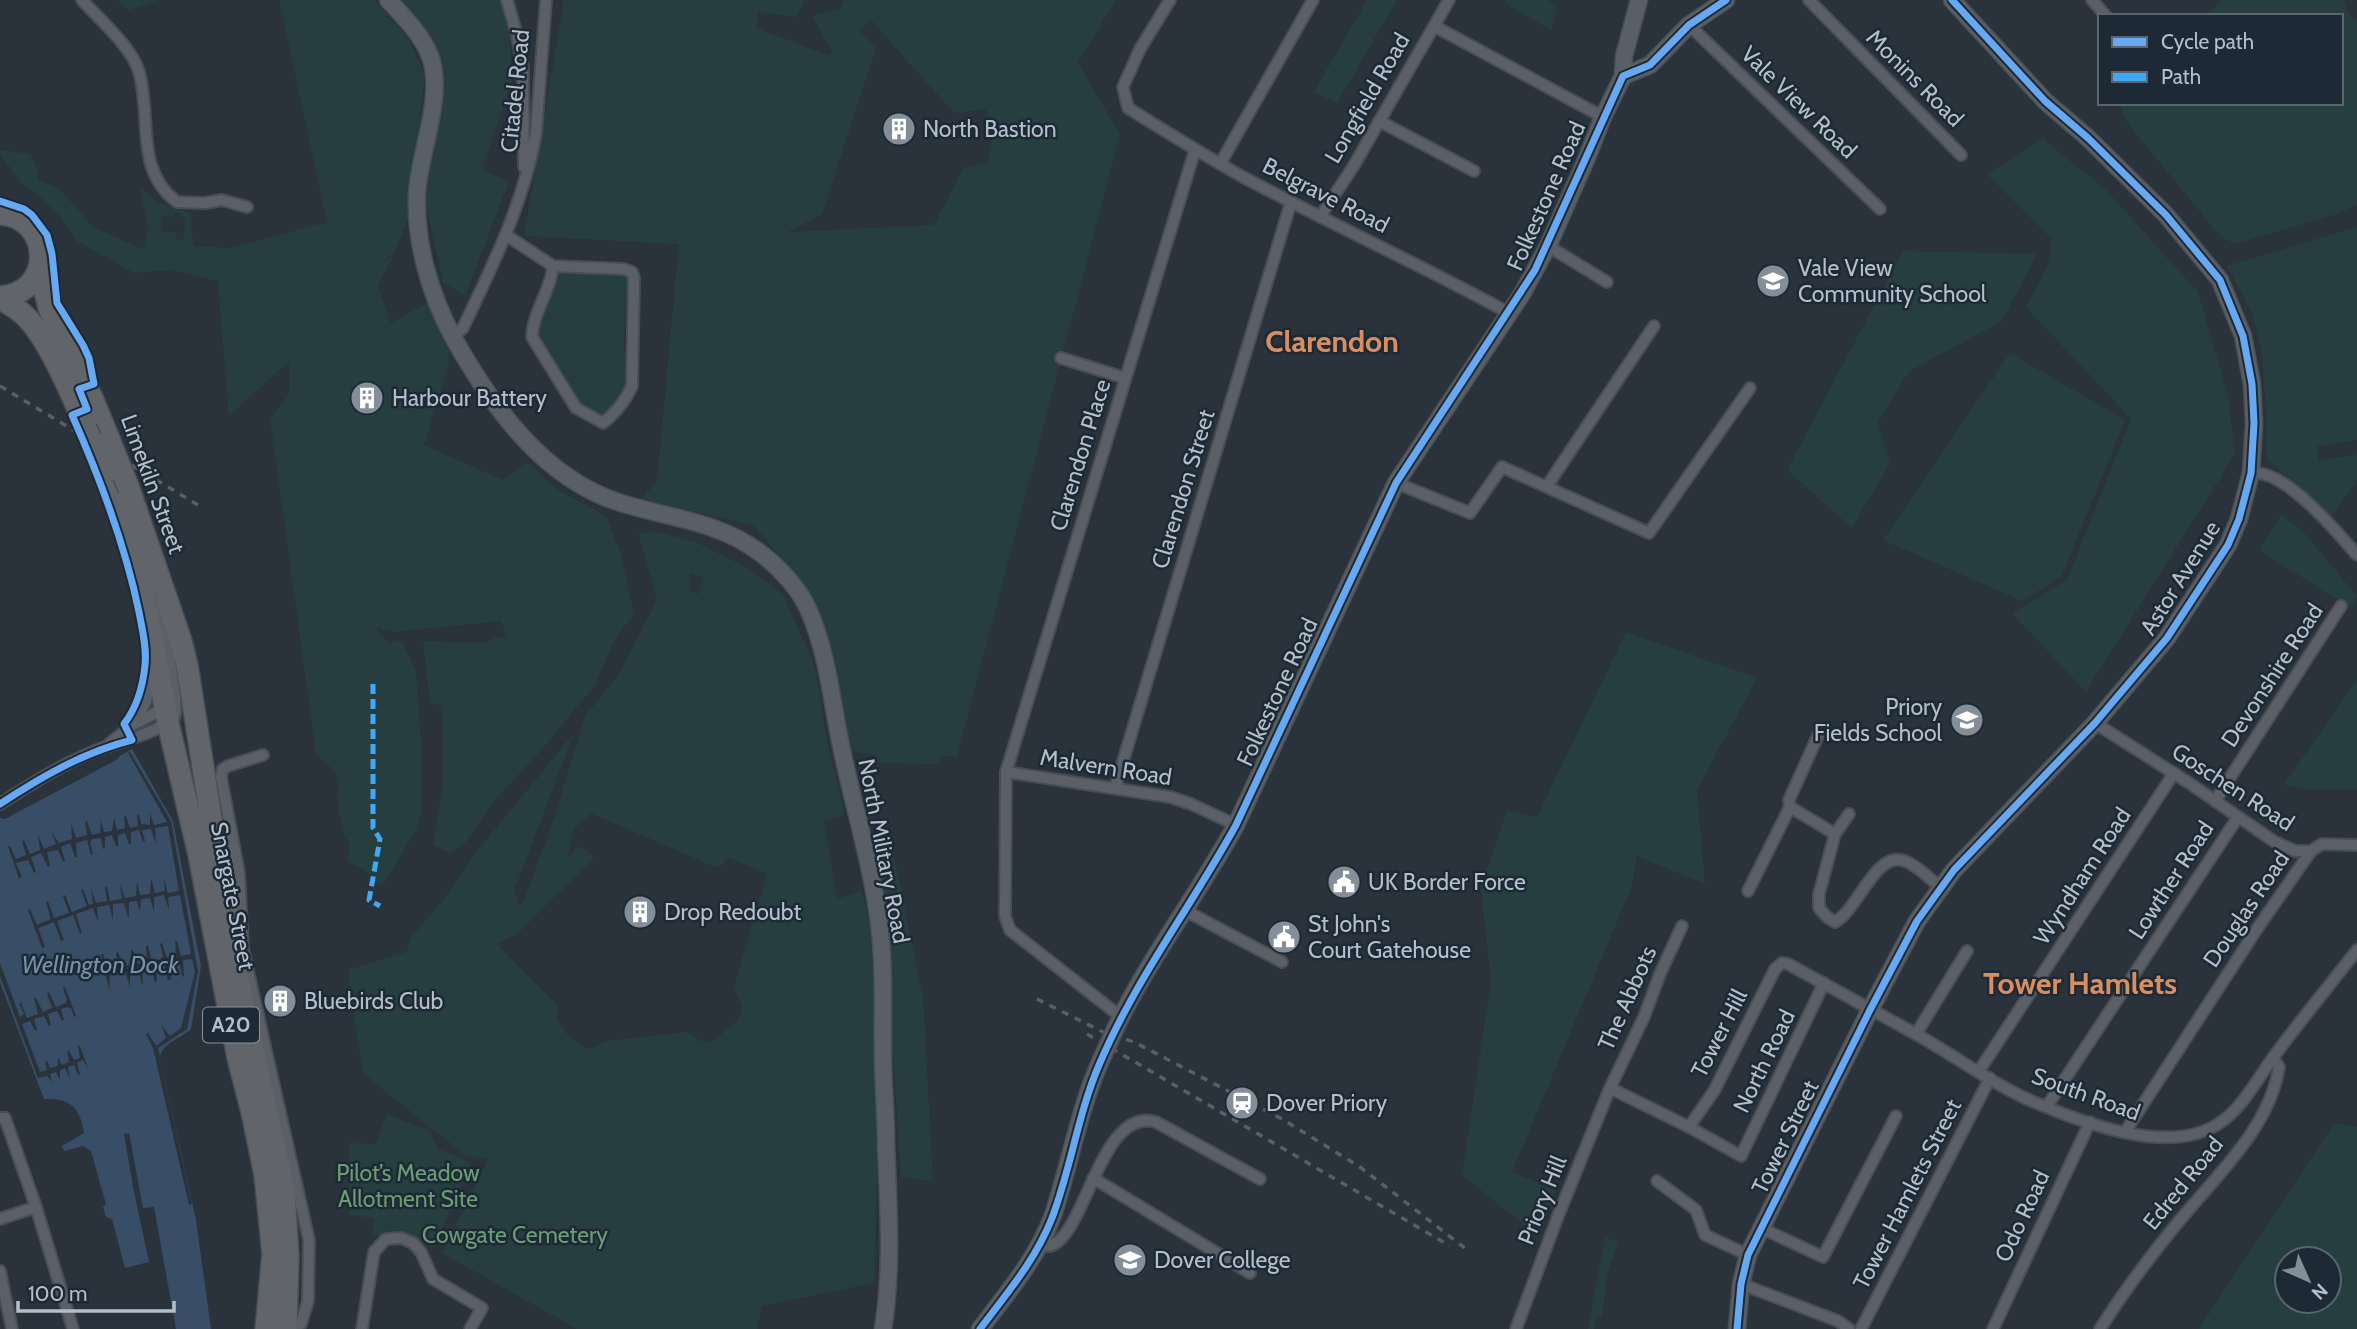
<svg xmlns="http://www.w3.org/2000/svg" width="2357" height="1329" font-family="Cabin,sans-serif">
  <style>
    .green { fill: #273e40; fill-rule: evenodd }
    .water { fill: #384e66 }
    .pier { fill: #2a323b }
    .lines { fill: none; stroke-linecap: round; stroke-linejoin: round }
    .street-casing { stroke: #494e55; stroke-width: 14 }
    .secondary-casing { stroke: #494e55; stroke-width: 19 }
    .highway-casing { stroke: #474e55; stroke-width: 24 }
    .street { stroke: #5b6068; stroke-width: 10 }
    .secondary { stroke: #595f66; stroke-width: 16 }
    .highway { stroke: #616468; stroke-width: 21 }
    .rail { stroke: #595f66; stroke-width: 3.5; stroke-dasharray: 7 7; stroke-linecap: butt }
    .secondary-bridge-casing { stroke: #494e55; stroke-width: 19; stroke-linecap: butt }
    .highway-bridge-casing { stroke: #474e55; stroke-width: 24; stroke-linecap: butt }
    .secondary-bridge { stroke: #595f66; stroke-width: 16 }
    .highway-bridge { stroke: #616468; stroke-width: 21 }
    .quiet { stroke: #3fa9f5; stroke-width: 5; stroke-dasharray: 10 5; stroke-linecap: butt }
    .cycleway-casing { stroke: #1d2935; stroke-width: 11 }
    .cycleway { stroke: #66a8f1; stroke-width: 7 }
    .labels { text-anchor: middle; stroke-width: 5; stroke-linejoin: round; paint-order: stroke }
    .shield { fill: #1d2935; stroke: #87929e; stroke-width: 2 }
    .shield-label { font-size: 21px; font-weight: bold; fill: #b5bfcb }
    .street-label { font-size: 23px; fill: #b5bfcb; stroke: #1d2935 }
    .poi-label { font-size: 23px; fill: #b5bfcb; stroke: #1d2935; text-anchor: start }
    .park-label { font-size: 23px; fill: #6b9c73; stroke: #1d2935 }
    .water-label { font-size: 24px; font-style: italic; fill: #7492af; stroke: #1d2935 }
    .district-label { font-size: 30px; font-weight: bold; fill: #d98e62; stroke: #1d2935 }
  </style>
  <rect width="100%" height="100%" fill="#2a323b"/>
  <g class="green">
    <path d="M117,0H159L128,10Z"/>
    <path d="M279,0H374L406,35L425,74L411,212L395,251L367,279L395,253L378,286L391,323L427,303L448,339L449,364L424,445L503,480L527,462L558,490L606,516L621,554L634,614L615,639L595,685L543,748L497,798L464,844L449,853L433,845L443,783L442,706L430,703L423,641L485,643L494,638H507L501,621L393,632L376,628L390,645L394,640L402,642L416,671L422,755V807L417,829L382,886C373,882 371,875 364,869C359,865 353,866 348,861L349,842L344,837L336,795L339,785L335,772L316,754L270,418L289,395V361L229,416L218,281L171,270L134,273L77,241L57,213L41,197L21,183L0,154V150L30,154L39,173L37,179L57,187L77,208L92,227L143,249L148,231L140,186L158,203L191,213L193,246L230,248L327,222ZM174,213H181L182,217L185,218L184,240H176L177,232L161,231L162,216L173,217Z"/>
    <path d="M397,0H501L510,31L512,81L482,169L509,182L465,296L443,282L425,198L443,93L439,53Z"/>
    <path d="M564,0H805L797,17L758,12L756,28L830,56L832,51L812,16L841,8L844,0H1116L1078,63L1120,135L957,757L941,756L940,764L875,763V755L851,751L833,650L794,576L755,526L641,499L657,481L679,244L524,236ZM871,20L954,113L985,109L993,134L987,163L963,168L934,225L788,232L822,214L876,48L859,31Z"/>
    <path d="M1367,0H1397L1337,103L1314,92Z"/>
    <path d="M1506,0H1547L1558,7L1551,30L1505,3Z"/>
    <path d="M2223,0H2343L2349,14L2357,21V205L2337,214L2235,244L2220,236L2128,124L2118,103H2341V16H2204Z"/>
    <path d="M2043,139L2106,190L2198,292L2228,395L2235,454L2086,692L2012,613L2067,580L2131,419L2026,307L2048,266L2052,239L1987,174Z"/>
    <path d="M2357,227V440L2317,446L2319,460L2357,455V481L2331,516L2269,461L2266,453V411L2262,354L2252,314L2227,266Z"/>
    <path d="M1903,251L2037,254L2001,322L1909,371L1878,423L1890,464L1852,528L1787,470Z"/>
    <path d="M554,271L621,272C630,278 631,283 630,293L626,297L624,349C639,370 621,404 602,417L580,405L567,390L568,384L542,343L536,340V326Z"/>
    <path d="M2010,353L2125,420L2062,576L2022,601L1883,540Z"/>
    <path d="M2281,515L2302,530L2357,596L2350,608L2259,550Z"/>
    <path d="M657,532L698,543L748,568L783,594L816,669L827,741L845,815L824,821L837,899L861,891C878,940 876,989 877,1040C879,1121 876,1202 874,1283L762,1306L757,1329H577L442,1253L488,1159L465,1155L372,1081L362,1070L348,970L406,952L412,936L444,899L473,856L574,733L516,886L509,880L514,886L518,906L524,900L556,812L585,716L619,674L657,600L638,533ZM691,573L704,578L698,594L689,591L692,582L689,580ZM591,813L710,865L720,867L728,857L767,874L734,987L742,1008L738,1020L711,1042L700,1041L688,1032L606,1041L589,1049C574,1044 563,1031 556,1017L559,1007L497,944L517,934L594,858L581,846L568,856L573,830Z"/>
    <path d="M1626,632L1757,678L1697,790L1705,884L1637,856L1632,886L1512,1172L1557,1191L1539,1237L1462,1175L1491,981L1481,888L1507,810L1537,817Z"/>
    <path d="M2357,679V789H2307L2284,785Z"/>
    <path d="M868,840L891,841L923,997L933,1181L901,1177L885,933Z"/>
    <path d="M387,1114L430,1131L438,1149L471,1162L434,1248L372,1234L374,1218L349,1215V1143L376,1144Z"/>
    <path d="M2334,1123L2357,1127V1329H2199ZM2329,1259V1301H2287V1259Z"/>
    <path d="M1605,1237L1619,1242L1608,1271L1602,1317L1596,1316L1594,1329H1588Z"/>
  </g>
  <path class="water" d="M132,749L173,821L201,966L191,1029C181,1038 163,1043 160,1057L196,1220L211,1329H176L154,1207L143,1208L129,1133L124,1134L133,1187L149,1262L125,1268L112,1219L106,1217L103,1207L106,1204L91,1151L83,1146L64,1151L62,1146L84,1133C80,1107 70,1098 44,1099L0,982V818L5,819L118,759V757Z"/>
  <g class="pier">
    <path d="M130,752L171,821L198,971L187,1029L158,1048L192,1204L189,1205L153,1048L146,1034L148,1033L156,1046L166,1038L161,1025L170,1036L181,1028L195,972L192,959L183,960L184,976L182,977L179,961L169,963L171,979L168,980L164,964L156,966L157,981L155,982L151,967L142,968L143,984H142L139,972L137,969L130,970V987L125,972L110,974L109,990L101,954H103L108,969L118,967L116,953L118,952L124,966L132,965L131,950H133L138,964L147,962L146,946H148L152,961L161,959L163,956L160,944L162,943L167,958L176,957L175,941H177L181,956L191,954L180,895L168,897L169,910L164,895L154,897V912L150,898L141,899L140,912L137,901L129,902V917H128L124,903L113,904V920L109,905L97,907L98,922L93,908L76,914L82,933L80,934L73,915L57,921L64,940L61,941L54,922L38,928L45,947L42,948L28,910L30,909L37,925L51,919L46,902L48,901L54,918L69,913L63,896L65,895L72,912L87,906L81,890L83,889L89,905L93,904L91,889L96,903L107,901L105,887L107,886L110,901L122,899L120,884L125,898L136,896L137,881L140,895L150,894L151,878L155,893L165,891L163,877L168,893L179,891L168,826L155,828L156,844L151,829L142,830L145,841L143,842L139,830L131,832V844H129L125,833L118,835V846H116L112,835L105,837V848L103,849L101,838L92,839L90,842L93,854L91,855L87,840L76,843L77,857H75L70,843L61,847L65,861L63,862L58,850L47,852L50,866L48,867L41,853L31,857L36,872L34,873L28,860L16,863L22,877L19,878L8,847L10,846L16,859L26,855L22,841L24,840L30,854L40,850L38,835L44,849L56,844L51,831L59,843L72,839L71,823L76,838L87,835L85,822L87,821L92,835L100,833L101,821L104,832L112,831L114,818L117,830L125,828L124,817L126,816L130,828L138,826L137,815L139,814L141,824L150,825V813L154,825L167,822L128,753Z"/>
    <path d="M0,963L20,1017L24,1014L19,1003H21L27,1018L38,1014L34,998H36L43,1012L52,1008L47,994L49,992L56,1007L66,1003L67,1000L63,988L65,987L76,1016L74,1017L71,1008L67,1007L61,1009L64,1020L62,1021L57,1011L48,1014L51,1025L49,1026L44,1016L34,1019L37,1030L35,1031L30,1021L22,1024L40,1072L47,1070L45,1062L47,1061L50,1068L58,1066V1057L62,1065L69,1062L67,1051H69L74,1060L80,1058L78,1046H80L88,1068L83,1060L77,1063L80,1074L78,1075L74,1065L68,1067L70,1078L65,1068L60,1070V1080L56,1072L50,1074L52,1082L47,1076L38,1078L0,976Z"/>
  </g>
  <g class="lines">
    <defs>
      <g id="street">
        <path d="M82,0C99,19 132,47 139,72C152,117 134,170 177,202L205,203L222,200L247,207"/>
        <path d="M507,0L517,35L523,69L524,167"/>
        <path d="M1170,0L1140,49L1123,87L1128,108C1166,132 1204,155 1243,177C1331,224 1421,265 1509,313"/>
        <path d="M1809,0L1961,155"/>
        <path d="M2092,0L2106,16"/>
        <path d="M1689,25L1880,209"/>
        <path d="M1434,26L1603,117"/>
        <path d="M1379,121L1474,171"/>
        <path d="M1220,164L1313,0"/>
        <path d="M1320,217L1353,167L1449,0"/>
        <path d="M506,235L553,266L624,269L632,272L634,278L632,386C625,402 616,412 603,423L576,408L532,337C533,311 551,291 553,266"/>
        <path d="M1548,246L1607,282"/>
        <path d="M453,337L463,328C493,265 524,202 536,133L546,0"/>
        <path d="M1061,358L1125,378"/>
        <path d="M2251,473C2285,469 2336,531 2357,555"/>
        <path d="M1396,483L1470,513L1502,467L1649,533L1750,388"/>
        <path d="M1547,486L1654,326"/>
        <path d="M2095,723L2189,783L2275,842L2295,851H2311L2322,844L2357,845"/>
        <path d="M134,724L146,701L151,675"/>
        <path d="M110,743L134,724L167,707"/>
        <path d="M263,755L228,766L223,769L221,777L239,873L243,949L309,1240L308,1301L301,1324L287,1328"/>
        <path d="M1006,772L1170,797L1191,804L1236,825"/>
        <path d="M1115,788L1291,202"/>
        <path d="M2215,801L2341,606"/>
        <path d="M0,804C33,783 68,760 105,747C128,739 154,734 174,718C181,704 162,626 160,604"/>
        <path d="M1790,807L1789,800L1821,729"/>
        <path d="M1849,814L1835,834L1819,894V908L1827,917L1835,922C1859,909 1875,850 1905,861C1918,866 1929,878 1940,887"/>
        <path d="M1748,891L1790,807L1835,834"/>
        <path d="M1184,910L1282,962"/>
        <path d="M1121,1017L1010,930L1005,916L1006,772L1195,150"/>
        <path d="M1916,1034L1967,951"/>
        <path d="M1979,1071L2174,773"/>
        <path d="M1610,1088L1689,1127L1741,1156L1824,983"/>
        <path d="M2047,1106L2238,817"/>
        <path d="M0,1118H5L36,1207L73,1329"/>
        <path d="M1689,1127L1714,1091L1775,969L1782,963L1788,964C1830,987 1872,1010 1914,1033C1954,1055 1992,1084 2034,1102C2083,1123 2169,1156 2218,1124C2242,1109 2256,1081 2272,1059C2299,1022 2329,986 2357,950"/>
        <path d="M2125,1132L2257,929L2311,851"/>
        <path d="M1093,1178L1250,1273"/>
        <path d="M1657,1181L1696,1210L1705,1235L1748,1255"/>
        <path d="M0,1219L36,1207"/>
        <path d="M1761,1228L1823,1257L1896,1116"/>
        <path d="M1039,1246C1041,1246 1048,1246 1050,1246C1086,1236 1100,1106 1156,1122L1260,1179"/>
        <path d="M0,1271L12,1329"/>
        <path d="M1741,1284L1838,1321L1849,1329"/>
        <path d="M362,1329L374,1252L386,1239L401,1238L413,1243L421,1252L433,1279L482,1308L470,1329"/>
        <path d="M1516,1329L1558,1216L1610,1088L1644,1017L1660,974L1682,926"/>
        <path d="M1861,1329L1990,1078"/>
        <path d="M1993,1329L2090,1122"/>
        <path d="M2100,1329C2124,1291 2151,1255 2180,1220C2217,1175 2270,1127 2279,1067L2273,1058"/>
      </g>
      <g id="secondary">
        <path d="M388,0C403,16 422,35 430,56C445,95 419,153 417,194C415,243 430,294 453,337C491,405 543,479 621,503C668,518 718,521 759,552C778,566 800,589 809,611C829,657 832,707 843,755C855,811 872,867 879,923C885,967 882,1012 883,1056C883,1085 886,1113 886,1142C888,1203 893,1268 883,1329"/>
        <path d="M1623,76L1650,65L1689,25L1726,0"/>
        <path d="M1118,1023C1152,954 1199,893 1236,825L1396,483L1522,294L1548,246L1586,160L1603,117L1623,76L1624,56L1639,0"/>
        <path d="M980,1329C1007,1293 1037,1259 1053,1215C1070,1164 1079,1109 1101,1060"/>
        <path d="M1737,1329L1741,1284L1748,1255L1870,1010L1917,921L1954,870L2095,723L2167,638L2228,545L2239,519L2251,473L2254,423L2252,384L2243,336L2220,280L2166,215L2088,138L2045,101L1952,0"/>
      </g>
      <g id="highway">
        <path d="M0,214C54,218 54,294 0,297"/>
        <path d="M39,269L50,311L93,400L109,439"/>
        <path d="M0,299C8,303 16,308 23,314C47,335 73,397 86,428"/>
        <path d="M105,473L123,519L141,580L168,723L199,855L238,1058L252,1112L265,1175L273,1254L266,1329"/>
        <path d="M129,489L181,641L187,665L232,952L284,1191L288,1256L286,1329"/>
      </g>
    </defs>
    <use href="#street" class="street-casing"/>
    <use href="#secondary" class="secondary-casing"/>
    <use href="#highway" class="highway-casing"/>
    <use href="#street" class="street"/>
    <use href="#secondary" class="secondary"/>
    <use href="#highway" class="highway"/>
    <g class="rail">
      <path d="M0,386L198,505"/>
      <path d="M1037,999L1103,1032L1134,1042L1282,1119L1360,1167L1470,1252"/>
      <path d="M1087,1034L1450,1246"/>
    </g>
    <defs>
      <path id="secondary-bridge" d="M1101,1060L1118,1023"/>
      <g id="highway-bridge">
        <path d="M86,428L105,473"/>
        <path d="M109,439L129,489"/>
      </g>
    </defs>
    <use href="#secondary-bridge" class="secondary-bridge-casing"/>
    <use href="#highway-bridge" class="highway-bridge-casing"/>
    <use href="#secondary-bridge" class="secondary-bridge"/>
    <use href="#highway-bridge" class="highway-bridge"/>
    <path class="quiet" d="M373,684V828L380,839L369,900L380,906"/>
    <defs>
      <g id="cycleway">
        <path d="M0,201L24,209L32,215L47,235L52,254L57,303L83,345L89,358L94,384L79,389L87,409L72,415C100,478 125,544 139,612C142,628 147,648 145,665C143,686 137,707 124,724L132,740C84,752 41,777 0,804"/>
        <path d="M980,1329C1007,1293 1035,1261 1052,1218C1071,1168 1078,1114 1099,1065C1136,978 1191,907 1236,825L1396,483L1535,270L1623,76L1650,65L1689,25L1726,0"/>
        <path d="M1737,1329L1741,1284L1748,1255L1870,1010L1917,921L1954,870L2095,723L2167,638L2228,545L2239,519L2251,473L2254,423L2252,384L2243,336L2220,280L2166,215L2088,138L2045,101L1952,0"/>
      </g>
    </defs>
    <use href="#cycleway" class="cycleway-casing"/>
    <use href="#cycleway" class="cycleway"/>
  </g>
  <defs>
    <symbol id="building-disc" viewBox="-11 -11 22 22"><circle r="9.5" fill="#848e99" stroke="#1d2935"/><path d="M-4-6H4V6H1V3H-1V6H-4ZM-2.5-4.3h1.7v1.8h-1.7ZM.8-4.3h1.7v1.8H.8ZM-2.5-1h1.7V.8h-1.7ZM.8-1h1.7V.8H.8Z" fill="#fff"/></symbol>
    <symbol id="school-disc" viewBox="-11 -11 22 22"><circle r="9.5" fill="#848e99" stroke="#1d2935"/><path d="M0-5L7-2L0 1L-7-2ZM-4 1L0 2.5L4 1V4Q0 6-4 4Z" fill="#fff"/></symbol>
    <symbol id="civic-disc" viewBox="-11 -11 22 22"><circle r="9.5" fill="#848e99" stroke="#1d2935"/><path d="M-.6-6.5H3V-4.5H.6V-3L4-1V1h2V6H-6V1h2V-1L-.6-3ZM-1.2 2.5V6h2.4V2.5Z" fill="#fff"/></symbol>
    <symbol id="station-disc" viewBox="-11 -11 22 22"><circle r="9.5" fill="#848e99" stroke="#1d2935"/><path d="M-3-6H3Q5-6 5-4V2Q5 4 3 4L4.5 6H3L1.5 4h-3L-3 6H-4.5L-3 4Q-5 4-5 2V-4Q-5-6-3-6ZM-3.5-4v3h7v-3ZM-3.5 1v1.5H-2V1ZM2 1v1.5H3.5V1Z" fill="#fff"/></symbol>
  </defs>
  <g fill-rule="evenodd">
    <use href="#building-disc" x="880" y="110" width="38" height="38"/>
    <use href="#school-disc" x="1754" y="262" width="38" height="38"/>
    <use href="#building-disc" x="348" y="379" width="38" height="38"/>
    <use href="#school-disc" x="1948" y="701" width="38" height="38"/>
    <use href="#civic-disc" x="1325" y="863" width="38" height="38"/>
    <use href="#building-disc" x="621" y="893" width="38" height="38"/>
    <use href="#civic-disc" x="1265" y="918" width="38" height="38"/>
    <use href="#building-disc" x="261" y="982" width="38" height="38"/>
    <use href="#station-disc" x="1223" y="1084" width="38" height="38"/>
    <use href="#school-disc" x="1111" y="1241" width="38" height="38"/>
  </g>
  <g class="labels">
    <rect class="shield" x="203" y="1007.5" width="56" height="35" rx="5"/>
    <g class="shield-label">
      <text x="231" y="1032">A20</text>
    </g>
    <g class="street-label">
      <text transform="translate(1915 78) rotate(45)" y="8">Monins Road</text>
      <text transform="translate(515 91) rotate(-84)" y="8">Citadel Road</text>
      <text transform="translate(1367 98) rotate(-60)" y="8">Longfield Road</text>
      <text transform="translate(1799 102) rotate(44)" y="8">Vale View Road</text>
      <text transform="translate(1326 195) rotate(27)" y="8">Belgrave Road</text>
      <text transform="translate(1546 196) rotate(-66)" y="8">Folkestone Road</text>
      <text transform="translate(1080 455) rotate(-73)" y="8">Clarendon Place</text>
      <text transform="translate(153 484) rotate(70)" y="8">Limekiln Street</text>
      <text transform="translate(1183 489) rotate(-73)" y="8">Clarendon Street</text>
      <text transform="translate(2180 578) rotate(-58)" y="8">Astor Avenue</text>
      <text transform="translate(2272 675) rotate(-57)" y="8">Devonshire Road</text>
      <text transform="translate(1277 692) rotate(-65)" y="8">Folkestone Road</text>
      <text transform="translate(1106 767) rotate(9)" y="8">Malvern Road</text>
      <text transform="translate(2233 787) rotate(33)" y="8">Goschen Road</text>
      <text transform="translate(884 851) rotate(79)" y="8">North Military Road</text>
      <text transform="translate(2082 876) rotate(-57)" y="8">Wyndham Road</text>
      <text transform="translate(2171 880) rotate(-57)" y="8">Lowther Road</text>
      <text transform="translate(233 896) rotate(79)" y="8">Snargate Street</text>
      <text transform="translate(2246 909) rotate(-56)" y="8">Douglas Road</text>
      <text transform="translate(1627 998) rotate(-66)" y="8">The Abbots</text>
      <text transform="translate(1719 1033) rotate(-63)" y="8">Tower Hill</text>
      <text transform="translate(1764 1061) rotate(-64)" y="8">North Road</text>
      <text transform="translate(2086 1094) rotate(20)" y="8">South Road</text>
      <text transform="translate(1785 1137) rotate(-64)" y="8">Tower Street</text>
      <text transform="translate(2183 1183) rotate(-51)" y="8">Edred Road</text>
      <text transform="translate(1907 1194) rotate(-63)" y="8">Tower Hamlets Street</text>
      <text transform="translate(1542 1200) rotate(-68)" y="8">Priory Hill</text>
      <text transform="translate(2022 1216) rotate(-65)" y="8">Odo Road</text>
    </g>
    <g class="poi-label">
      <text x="923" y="137">North Bastion</text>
      <text x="1798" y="276">Vale View<tspan x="1798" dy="26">Community School</tspan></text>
      <text x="392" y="406">Harbour Battery</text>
      <text x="1942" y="715" text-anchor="end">Priory<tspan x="1942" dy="26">Fields School</tspan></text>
      <text x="1368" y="890">UK Border Force</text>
      <text x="664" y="920">Drop Redoubt</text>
      <text x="1308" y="932">St John's<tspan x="1308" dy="26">Court Gatehouse</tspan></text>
      <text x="304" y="1009">Bluebirds Club</text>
      <text x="1266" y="1111">Dover Priory</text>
      <text x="1154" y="1268">Dover College</text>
    </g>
    <g class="park-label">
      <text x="408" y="1181">Pilot’s Meadow<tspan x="408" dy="26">Allotment Site</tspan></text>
      <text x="515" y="1243">Cowgate Cemetery</text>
    </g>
    <g class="water-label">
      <text x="100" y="973">Wellington Dock</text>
    </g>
    <g class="district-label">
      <text x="1332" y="352">Clarendon</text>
      <text x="2080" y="994">Tower Hamlets</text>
    </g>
  </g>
  <rect x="2098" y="14" width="245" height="91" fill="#1d2935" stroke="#5a6571" stroke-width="2"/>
  <rect x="2112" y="37" width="35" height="10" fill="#66a8f1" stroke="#5a6571" stroke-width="2"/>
  <text x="2161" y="49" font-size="21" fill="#b5bfcb">Cycle path</text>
  <rect x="2112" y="72" width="35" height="10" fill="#3fa9f5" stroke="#5a6571" stroke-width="2"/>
  <text x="2161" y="84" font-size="21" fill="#b5bfcb">Path</text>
  <g transform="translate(2308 1280) rotate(135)"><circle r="33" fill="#1d2935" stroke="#5a6571" stroke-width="2"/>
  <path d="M0-5L12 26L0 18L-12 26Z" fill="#848e99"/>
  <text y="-10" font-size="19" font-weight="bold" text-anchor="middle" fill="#b5bfcb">N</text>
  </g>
  <path d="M18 1301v10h156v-10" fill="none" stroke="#b5bfcb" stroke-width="3.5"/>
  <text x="28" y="1301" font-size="21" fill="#b5bfcb" stroke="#1d2935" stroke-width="5" paint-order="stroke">100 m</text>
</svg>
